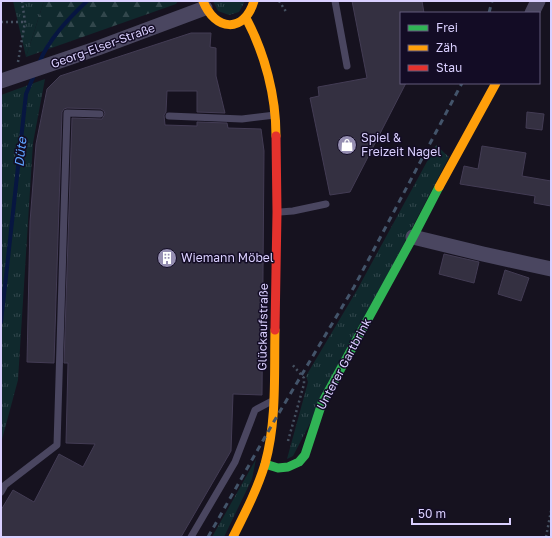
<svg xmlns="http://www.w3.org/2000/svg" width="552" height="538" font-family="'Golos Text',sans-serif">
  <style>
    .grass { fill: url(#grass-tufts) }
    .forest { fill: url(#forest-firs) }
    .lines { fill: none; stroke-linecap: round; stroke-linejoin: round }
    .stream { stroke: #071641; stroke-width: 4 }
    .building { fill: #343041; stroke: #433c54 }
    .path { stroke: #455161; stroke-width: 2.5; stroke-dasharray: 2 3; stroke-linecap: butt }
    .lane { stroke: #4a4660; stroke-width: 7 }
    .street { stroke: #4a4660; stroke-width: 15 }
    .fast { stroke: #30b455; stroke-width: 9 }
    .slow { stroke: #ff9f0a; stroke-width: 9 }
    .jam { stroke: #e5322d; stroke-width: 9 }
    .rail { stroke: #43546a; stroke-width: 3; stroke-dasharray: 6 5; stroke-linecap: butt }
    .labels { text-anchor: middle; stroke-width: 3; stroke-linejoin: round; paint-order: stroke }
    .street-label { font-size: 12px; fill: #dad0ff; stroke: #130c25 }
    .poi-label { font-size: 12px; fill: #dad0ff; stroke: #130c25; text-anchor: start }
    .water-label { font-size: 13px; font-style: italic; fill: #5ea4ff; stroke: #130c25 }
  </style>
  <defs>
    <pattern id="grass-tufts" width="24" height="20" patternUnits="userSpaceOnUse"><rect width="24" height="20" fill="#10292d"/><path d="M3 7l-1-3M5 7V3M7 7l1-3M15 17l-1-3M17 17v-4M19 17l1-3" fill="none" stroke="#32474c"/></pattern>
    <pattern id="forest-firs" width="22" height="20" patternUnits="userSpaceOnUse"><rect width="22" height="20" fill="#10292d"/><path d="M5 1l3.5 6h-7zM16 11l3.5 6h-7z" fill="#32474c"/></pattern>
  </defs>
  <rect width="100%" height="100%" fill="#16121f"/>
  <g class="grass">
    <path d="M13,1H44L26,57Z"/>
    <path d="M213,1H245L239,12L229,15L218,11Z"/>
    <path d="M45,79L33,143L18,380L1,443V95Z"/>
    <path d="M436,145L449,157L293,456L287,459L308,382L306,376L357,290Z"/>
    <path d="M256,459L252,479L224,537H212Z"/>
  </g>
  <path class="forest" d="M44,1H178L176,4L26,57Z"/>
  <g class="lines">
    <g class="stream">
      <path d="M39,63C49,39 68,19 87,1"/>
      <path d="M1,322L26,94L35,73"/>
    </g>
  </g>
  <g class="building">
    <path d="M352,1H422L424,13H401V83H406L350,192L330,195L310,98L319,96L318,87L367,78Z"/>
    <path d="M191,33H211L210,47L216,48V76L225,113L197,112V91H167L166,112L164,115L165,125L197,126V122L227,123L228,128L261,129L264,151L262,395L233,394L231,451L181,537H1V510L13,490L34,502L59,454L83,467L95,444L66,443L68,363H64L72,118L102,119L105,114L104,111L101,109L67,108L64,109L62,112L54,363L27,362L30,222L36,144L47,89L60,76Z"/>
    <path d="M527,112L544,114L542,130L526,128Z"/>
    <path d="M482,146L526,153L522,176L551,181V206L534,203L535,196L460,184L464,166L478,169Z"/>
    <path d="M444,254L479,262L474,283L439,274Z"/>
    <path d="M505,270L529,278L521,301L498,294Z"/>
  </g>
  <g class="lines">
    <g class="path">
      <path d="M279,1L287,13"/>
      <path d="M1,22H25"/>
      <path d="M18,62L25,22L22,1"/>
      <path d="M288,441L304,384V378L291,363"/>
      <path d="M546,537L551,511"/>
    </g>
    <g class="lane">
      <path d="M335,1L347,66"/>
      <path d="M169,116L242,119L275,115"/>
      <path d="M280,212L293,211L326,204"/>
      <path d="M1,492L5,485L57,445L67,113L100,114"/>
      <path d="M191,537L235,462L255,410L270,402"/>
    </g>
    <g class="street">
      <path d="M532,13L538,1"/>
      <path d="M1,81L98,48L205,8"/>
      <path d="M413,237L483,254L551,269"/>
    </g>
    <path class="fast" d="M265,464L278,468L288,467L299,462L305,455L322,403L413,237L439,187"/>
    <g class="slow">
      <path d="M203,1C215,31 244,34 254,1"/>
      <path d="M246,18C265,54 276,96 276,136"/>
      <path d="M439,187L496,83"/>
      <path d="M233,537C245,513 257,490 265,464C277,421 274,374 275,330"/>
    </g>
    <path class="jam" d="M275,330L277,212L276,136"/>
    <g class="rail">
      <path d="M489,13L492,1"/>
      <path d="M208,537L273,423L354,287L462,83"/>
    </g>
  </g>
  <defs>
    <symbol id="shop-disc" viewBox="-11 -11 22 22"><circle r="9.5" fill="#958eb1" stroke="#130c25"/><path d="M-5-2.5h2.3a2.7 3.5 0 0 1 5.4 0H5L5.5 6h-11ZM-1.5-2.5h3a1.5 2.3 0 0 0-3 0Z" fill="#fff"/></symbol>
    <symbol id="building-disc" viewBox="-11 -11 22 22"><circle r="9.5" fill="#958eb1" stroke="#130c25"/><path d="M-4-6H4V6H1V3H-1V6H-4ZM-2.5-4.3h1.7v1.8h-1.7ZM.8-4.3h1.7v1.8H.8ZM-2.5-1h1.7V.8h-1.7ZM.8-1h1.7V.8H.8Z" fill="#fff"/></symbol>
  </defs>
  <g fill-rule="evenodd">
    <use href="#shop-disc" x="336" y="134" width="22" height="22"/>
    <use href="#building-disc" x="156" y="247" width="22" height="22"/>
  </g>
  <g class="labels">
    <g class="street-label">
      <text transform="translate(103 46) rotate(-20)" y="4">Georg-Elser-Straße</text>
      <text transform="translate(263 327) rotate(-89)" y="4">Glückaufstraße</text>
      <text transform="translate(344 364) rotate(-62)" y="4">Unterer Gartbrink</text>
    </g>
    <g class="poi-label">
      <text x="361" y="142">Spiel &amp;<tspan x="361" dy="14">Freizeit Nagel</tspan></text>
      <text x="181" y="262">Wiemann Möbel</text>
    </g>
    <g class="water-label">
      <text transform="translate(20 152) rotate(-84)" y="5">Düte</text>
    </g>
  </g>
  <rect width="552" height="538" fill="none" stroke="#dad0ff" stroke-width="4"/>
  <rect x="400" y="12" width="140" height="72" fill="#130c25" stroke="#635a7c"/>
  <rect x="408" y="25" width="20" height="6" fill="#30b455" stroke="#635a7c"/>
  <text x="436" y="32" font-size="12" fill="#dad0ff">Frei</text>
  <rect x="408" y="45" width="20" height="6" fill="#ff9f0a" stroke="#635a7c"/>
  <text x="436" y="52" font-size="12" fill="#dad0ff">Zäh</text>
  <rect x="408" y="65" width="20" height="6" fill="#e5322d" stroke="#635a7c"/>
  <text x="436" y="72" font-size="12" fill="#dad0ff">Stau</text>
  <path d="M412 518v6h98v-6" fill="none" stroke="#dad0ff" stroke-width="2"/>
  <text x="418" y="518" font-size="12" fill="#dad0ff" stroke="#130c25" stroke-width="3" paint-order="stroke">50 m</text>
</svg>
